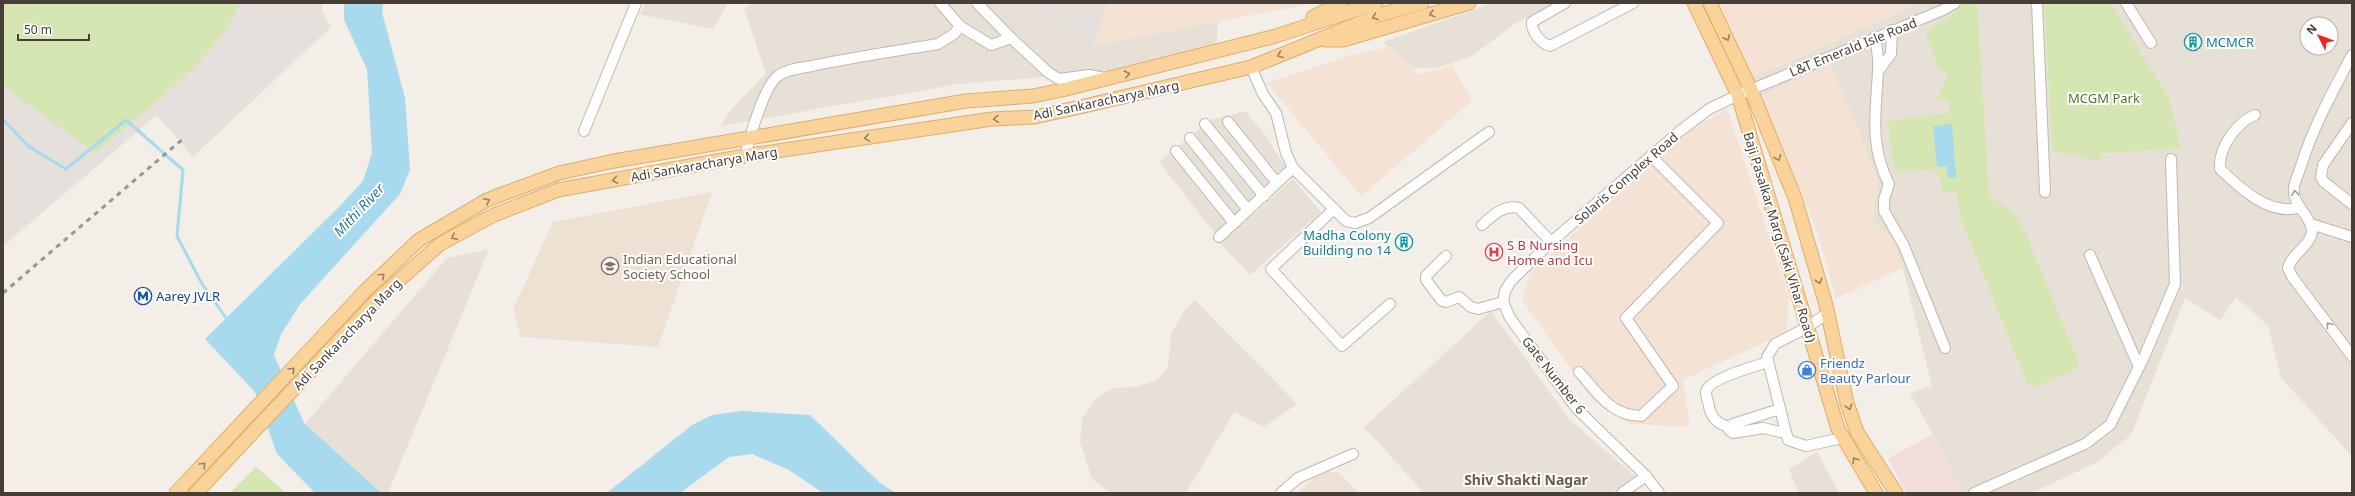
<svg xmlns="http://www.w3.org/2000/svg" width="2355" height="496" font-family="'Noto Sans',sans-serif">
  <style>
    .residential { fill: #e7e0d6; fill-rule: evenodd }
    .commercial { fill: #f4e3d4 }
    .industrial { fill: #e6e0dd }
    .education { fill: #ece1d2 }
    .medical { fill: #f3dcdc }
    .green { fill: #d5e6b2 }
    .water { fill: #a7daed }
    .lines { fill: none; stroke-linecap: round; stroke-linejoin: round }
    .stream { stroke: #a7daed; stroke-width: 3 }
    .minor-casing { stroke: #c1b8ae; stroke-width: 12 }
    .major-casing { stroke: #dfad6a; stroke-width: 15 }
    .minor { stroke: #fff; stroke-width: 10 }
    .major { stroke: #fad39a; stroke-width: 13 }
    .rail { stroke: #979797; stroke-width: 3; stroke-dasharray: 5 5; stroke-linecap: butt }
    .oneway { stroke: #978164 }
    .oneway2 { stroke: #a29e9b }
    .labels { text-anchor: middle; stroke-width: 4; stroke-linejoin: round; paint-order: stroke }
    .culture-label { font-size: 13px; fill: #0d838f; stroke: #fff; text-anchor: start }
    .street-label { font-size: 13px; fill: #463e37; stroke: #fff }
    .park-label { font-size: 13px; fill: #52762c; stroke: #fff }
    .health-label { font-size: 13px; fill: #be3a42; stroke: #fff; text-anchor: start }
    .education-label { font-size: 13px; fill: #785e54; stroke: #fff; text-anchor: start }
    .transit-label { font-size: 13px; fill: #164399; stroke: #fff; text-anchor: start }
    .shop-label { font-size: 13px; fill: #366cbe; stroke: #fff; text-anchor: start }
    .water-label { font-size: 14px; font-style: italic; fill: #307e9e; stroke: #fff }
    .neighbourhood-label { font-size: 14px; font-weight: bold; fill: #695b4f; stroke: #fff }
  </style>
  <rect width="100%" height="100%" fill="#f3eee8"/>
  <g class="residential">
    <path d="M646,3H728L713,29L639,14Z"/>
    <path d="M752,3H1041L1095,43L1218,20L1216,58L1056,76L959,84L721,126L731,110L766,74L744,9Z"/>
    <path d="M1492,3H1559L1516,23L1472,56L1437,68H1412L1383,42Z"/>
    <path d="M1919,3H2044L2052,150L2101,154L2181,148L2170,100L2111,3H2352V456L2281,378L2268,326L2236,297L2220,320L2185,298L2131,435L2097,462L2032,493H1965L1910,393L1932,386L1903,268L1893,239L1872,222L1878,183L1855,122L1830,65L1760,96L1753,78ZM2307,24H2331V48H2307Z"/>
    <path d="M1245,111L1267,137L1279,158L1287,167L1218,237L1159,162L1210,120Z"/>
    <path d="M1293,179L1321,212L1250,275L1220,243Z"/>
    <path d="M489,249L388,493H378L305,424L447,258Z"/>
    <path d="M1195,300L1297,404L1264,427L1234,412L1186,493H1110L1092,479L1080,441L1082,419L1096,398L1114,388L1137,387L1155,381L1167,370L1172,332L1184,311Z"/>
    <path d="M1491,311L1570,420L1635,476L1611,493H1424L1364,427Z"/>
    <path d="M1817,452L1839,493H1799L1789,469Z"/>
  </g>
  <g class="commercial">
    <path d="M1108,3H1315L1093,46Z"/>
    <path d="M1719,3H1919L1753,78Z"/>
    <path d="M1388,47L1420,75L1452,65L1472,101L1361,196L1267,83L1349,56Z"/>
    <path d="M1830,65L1855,122L1878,183L1872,222L1893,239L1903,268L1836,298L1816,228L1760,96Z"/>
    <path d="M1727,108L1789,297L1787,332L1683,380L1690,427L1630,424L1594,402L1522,300L1530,273L1691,130Z"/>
  </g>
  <g class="industrial">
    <path d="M3,3H323L321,9L331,27L193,157L157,115L3,246Z"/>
    <path d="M1026,3H1108L1093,46Z"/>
  </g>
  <g class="education">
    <path d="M712,192L658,347L521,337L513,310L553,222Z"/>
    <path d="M1321,472L1339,473L1359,493H1298Z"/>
  </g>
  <path class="medical" d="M1932,434L1965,493H1907L1888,459Z"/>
  <g class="green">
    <path d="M3,3H240C219,57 140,114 96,153L3,86Z"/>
    <path d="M1961,3H1977L1989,195L2017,217L2024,230L2079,363L2078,368L2034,388L2028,385L1960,216L1957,193L1942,191L1941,178L1934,169L1897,172L1893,165L1888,121L1949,113L1948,100H1937L1948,74L1936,67C1935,56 1934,49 1927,41V31L1951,16Z"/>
    <path d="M2044,3H2111L2170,100L2181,148L2101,154L2099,161L2052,150Z"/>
    <path d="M256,467L286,493H230Z"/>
  </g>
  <g class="water">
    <path d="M344,3H383L382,12L405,98L410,170L400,194L301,303L281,334L274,355L304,423L381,493H315L277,454L255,392L205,339L340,206L363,181L372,153L367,69L344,20Z"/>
    <path d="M1952,124L1956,177L1948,178L1947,166L1937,167L1933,126Z"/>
    <path d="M742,411L810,415L880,483L896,493H823L789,470L752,454L729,457L680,493H607L692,425L712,415Z"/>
  </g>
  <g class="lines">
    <path class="stream" d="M3,119L28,146L66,169L126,120L183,170L177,236L202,284L229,322"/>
    <defs>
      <g id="minor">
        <path d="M977,3L1011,38L1049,73L1059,79L1089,75L1105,78"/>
        <path d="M1565,3L1532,22C1531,32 1542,44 1550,46L1633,3"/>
        <path d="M2037,3L2045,192"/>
        <path d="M2126,3L2151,43"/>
        <path d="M960,26L991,45L1011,38"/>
        <path d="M1875,37C1877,48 1879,60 1878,71C1876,112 1869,145 1889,184L1884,199V211L1904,246L1945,348"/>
        <path d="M2352,55C2333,91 2313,127 2301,166C2299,173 2294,182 2294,189C2292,207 2317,220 2311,236C2306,249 2291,255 2288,268L2293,278L2352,356"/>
        <path d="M1251,67L1263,94L1276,113L1286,153L1293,168L1346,221L1355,223L1369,218L1489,132"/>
        <path d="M1879,70L1891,54L1892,30"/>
        <path d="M2255,115C2237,122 2218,148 2220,169C2241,189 2268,215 2298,208"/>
        <path d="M1228,122L1277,183"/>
        <path d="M2352,123L2323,165L2321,177L2324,182L2352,204"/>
        <path d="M1205,124L1264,196"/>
        <path d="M584,131L636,3"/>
        <path d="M1190,138L1248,210"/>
        <path d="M1176,151L1234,223"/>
        <path d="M745,157C749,139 764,86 778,76C787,69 801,68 812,66C854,57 896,51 938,44L954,34L960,26L940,3"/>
        <path d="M1334,209L1271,269L1342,346L1390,304"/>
        <path d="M2311,224L2352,237"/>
        <path d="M1482,225C1492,216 1504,204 1519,208L1551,242"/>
        <path d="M1219,237L1293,168"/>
        <path d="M2090,255L2139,367"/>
        <path d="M1446,256L1426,276V280L1442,301L1446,302L1459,297L1471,307L1478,309L1503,302"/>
        <path d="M1503,302L1505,291L1511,281L1551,242L1680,131L1709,109L1738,95L1943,10L1955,3"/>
        <path d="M1503,302L1510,318L1577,409L1646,476L1659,493"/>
        <path d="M1828,313L1806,328L1775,344L1767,357L1788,440L1806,446L1842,438"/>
        <path d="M1579,372C1599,394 1610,415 1641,416L1673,386L1626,318L1718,223L1651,156"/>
        <path d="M1780,409L1733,424L1729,430L1733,433L1763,428L1785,433"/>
        <path d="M1729,427C1718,424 1712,419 1709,407C1709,403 1706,397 1706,392C1707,379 1756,366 1768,362"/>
        <path d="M1281,493L1298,478L1353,454"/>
        <path d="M1622,493L1646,476"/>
        <path d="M1974,493L2085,444L2110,425L2144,357L2175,284L2171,159"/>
      </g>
      <g id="major">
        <path d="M1694,3L1738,95L1838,429L1876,493"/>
        <path d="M1710,3L1751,90L1795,198L1826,305L1847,403L1857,432L1896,493"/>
        <path d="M1313,17L1341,3"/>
        <path d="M1324,40H1343L1469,3"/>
        <path d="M176,493L365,291L419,240L487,200L505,193L559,173L614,161L966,101L1033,96L1062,90L1276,36L1376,3"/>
        <path d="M196,493L379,298L440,244L494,215L558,190L750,155L992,119L1035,117L1080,107L1251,67L1379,15L1422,3"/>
      </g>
    </defs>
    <use href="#minor" class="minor-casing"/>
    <use href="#major" class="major-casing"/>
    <use href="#minor" class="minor"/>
    <use href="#major" class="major"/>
    <path class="rail" d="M3,293L184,138"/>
  </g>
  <defs><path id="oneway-chevron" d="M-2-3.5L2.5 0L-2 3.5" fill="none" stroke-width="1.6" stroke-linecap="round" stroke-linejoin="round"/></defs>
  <g class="oneway">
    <use href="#oneway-chevron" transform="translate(1432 14) rotate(164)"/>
    <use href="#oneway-chevron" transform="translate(1375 17) rotate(159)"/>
    <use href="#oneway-chevron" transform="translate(1727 38) rotate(65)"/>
    <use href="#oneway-chevron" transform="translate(1280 55) rotate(158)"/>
    <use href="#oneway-chevron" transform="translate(1127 74) rotate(-14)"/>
    <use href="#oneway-chevron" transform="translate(996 119) rotate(176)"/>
    <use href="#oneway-chevron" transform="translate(867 138) rotate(171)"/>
    <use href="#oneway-chevron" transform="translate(1778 158) rotate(68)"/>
    <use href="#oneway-chevron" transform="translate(615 180) rotate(170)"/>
    <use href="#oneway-chevron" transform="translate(487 201) rotate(-27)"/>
    <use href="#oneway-chevron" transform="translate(454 237) rotate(151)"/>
    <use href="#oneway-chevron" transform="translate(382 276) rotate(-43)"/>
    <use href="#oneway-chevron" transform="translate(1819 281) rotate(73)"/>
    <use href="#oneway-chevron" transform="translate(292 370) rotate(-47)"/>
    <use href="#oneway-chevron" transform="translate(1849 407) rotate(72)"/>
    <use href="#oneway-chevron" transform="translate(1855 460) rotate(-122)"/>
    <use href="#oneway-chevron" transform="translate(203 465) rotate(-47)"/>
  </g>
  <g class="oneway2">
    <use href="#oneway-chevron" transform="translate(2295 193) rotate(-96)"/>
    <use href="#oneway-chevron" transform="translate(2329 325) rotate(-128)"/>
  </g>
  <defs>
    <symbol id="building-ring" viewBox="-11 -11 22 22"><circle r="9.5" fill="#fff" stroke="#0f9aa8" stroke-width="1.5"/><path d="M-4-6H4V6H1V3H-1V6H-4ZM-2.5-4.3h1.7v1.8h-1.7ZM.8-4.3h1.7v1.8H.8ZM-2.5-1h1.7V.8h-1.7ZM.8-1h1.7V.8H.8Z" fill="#0f9aa8"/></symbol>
    <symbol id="hospital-ring" viewBox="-11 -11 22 22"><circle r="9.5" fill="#fff" stroke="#e0444e" stroke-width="1.5"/><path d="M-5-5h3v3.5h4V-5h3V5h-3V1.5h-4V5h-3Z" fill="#e0444e"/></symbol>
    <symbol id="school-ring" viewBox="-11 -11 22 22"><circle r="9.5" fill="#fff" stroke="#8d6e63" stroke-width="1.5"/><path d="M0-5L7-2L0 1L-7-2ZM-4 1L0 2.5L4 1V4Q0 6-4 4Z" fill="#8d6e63"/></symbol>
    <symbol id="metro-ring" viewBox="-11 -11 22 22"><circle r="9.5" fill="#fff" stroke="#1a4fb4" stroke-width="1.5"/><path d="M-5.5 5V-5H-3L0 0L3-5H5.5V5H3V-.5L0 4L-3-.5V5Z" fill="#1a4fb4"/></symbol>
    <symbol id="shop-ring" viewBox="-11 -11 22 22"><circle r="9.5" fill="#fff" stroke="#3f7fe0" stroke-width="1.5"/><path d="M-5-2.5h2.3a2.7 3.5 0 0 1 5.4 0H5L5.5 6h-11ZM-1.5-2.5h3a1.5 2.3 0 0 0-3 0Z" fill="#3f7fe0"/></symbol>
  </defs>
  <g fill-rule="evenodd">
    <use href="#building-ring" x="2183" y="32" width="20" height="20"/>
    <use href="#building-ring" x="1394" y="232" width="20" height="20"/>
    <use href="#hospital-ring" x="1484" y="242" width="20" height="20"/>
    <use href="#school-ring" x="600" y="256" width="20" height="20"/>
    <use href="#metro-ring" x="133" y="286" width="20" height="20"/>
    <use href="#shop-ring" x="1797" y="360" width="20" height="20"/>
  </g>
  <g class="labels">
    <g class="culture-label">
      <text x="2206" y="47">MCMCR</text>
      <text x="1391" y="240" text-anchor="end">Madha Colony<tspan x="1391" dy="15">Building no 14</tspan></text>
    </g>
    <g class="street-label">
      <text transform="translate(1853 47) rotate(-22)" y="5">L&amp;T Emerald Isle Road</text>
      <text transform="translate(1106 100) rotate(-12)" y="5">Adi Sankaracharya Marg</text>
      <text transform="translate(704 164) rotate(-10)" y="5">Adi Sankaracharya Marg</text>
      <text transform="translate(1626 178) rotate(-41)" y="5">Solaris Complex Road</text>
      <text transform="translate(1780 237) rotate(73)" y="5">Baji Pasalkar Marg (Saki Vihar Road)</text>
      <text transform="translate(347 334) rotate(-46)" y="5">Adi Sankaracharya Marg</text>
      <text transform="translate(1554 375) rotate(52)" y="5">Gate Number 6</text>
    </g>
    <g class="park-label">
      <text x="2104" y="103">MCGM Park</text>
    </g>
    <g class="health-label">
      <text x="1507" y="250">S B Nursing<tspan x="1507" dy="15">Home and Icu</tspan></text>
    </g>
    <g class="education-label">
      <text x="623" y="264">Indian Educational<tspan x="623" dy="15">Society School</tspan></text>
    </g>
    <g class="transit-label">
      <text x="156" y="301">Aarey JVLR</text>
    </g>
    <g class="shop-label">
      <text x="1820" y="368">Friendz<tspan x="1820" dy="15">Beauty Parlour</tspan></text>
    </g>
    <g class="water-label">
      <text transform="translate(359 210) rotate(-47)" y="5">Mithi River</text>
    </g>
    <g class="neighbourhood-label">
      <text x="1526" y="485">Shiv Shakti Nagar</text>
    </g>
  </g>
  <rect width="2355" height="496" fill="none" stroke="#463e37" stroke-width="8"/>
  <g transform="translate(2319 36) rotate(312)"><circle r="19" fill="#ffffff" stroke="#b5b2af"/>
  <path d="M0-3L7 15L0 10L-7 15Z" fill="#f12621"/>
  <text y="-6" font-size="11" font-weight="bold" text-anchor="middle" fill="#463e37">N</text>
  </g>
  <path d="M18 34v6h71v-6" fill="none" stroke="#463e37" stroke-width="2"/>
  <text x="24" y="34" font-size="12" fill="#463e37" stroke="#ffffff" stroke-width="3" paint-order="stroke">50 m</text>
</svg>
